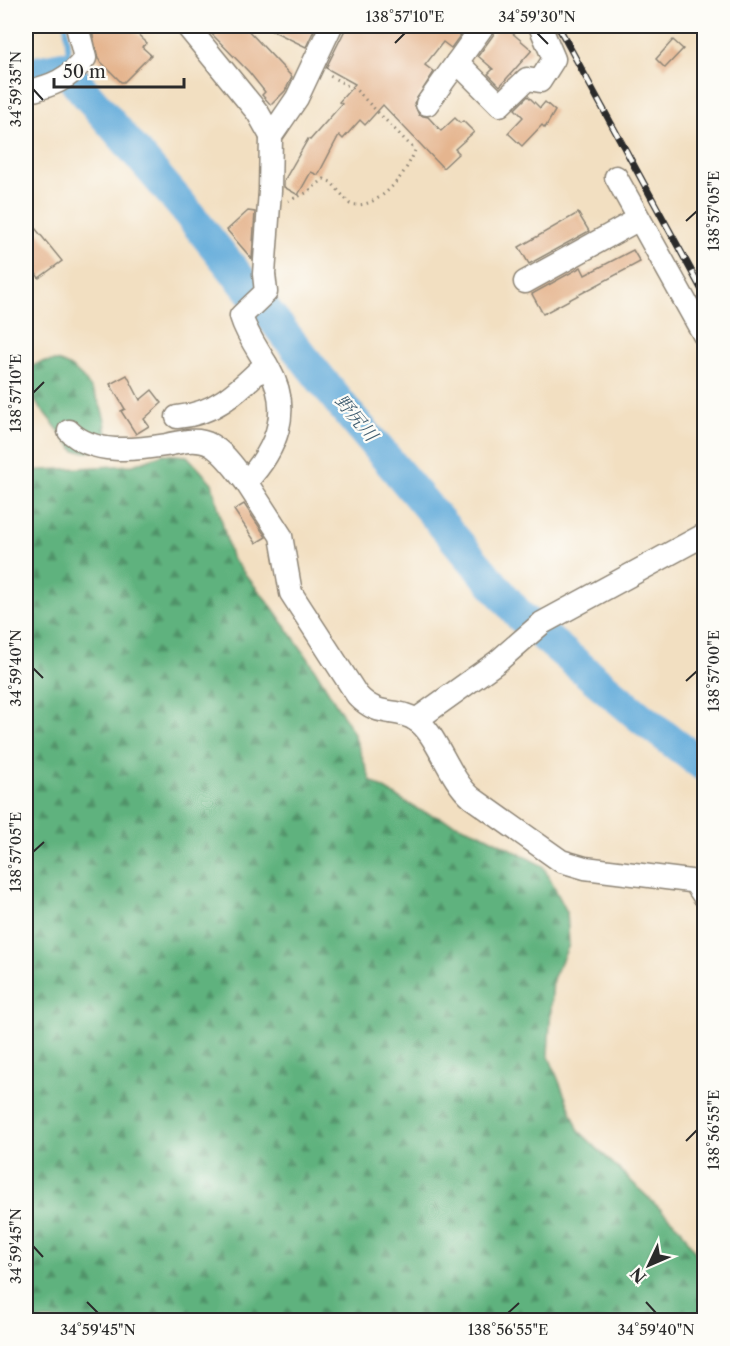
<svg xmlns="http://www.w3.org/2000/svg" width="730" height="1346" font-family="'Libre Caslon Text','Noto Serif JP',serif">
  <style>
    .forest { fill: url(#forest-firs); stroke: #456e54; stroke-width: 1.5 }
    .lines { fill: none; stroke-linecap: round; stroke-linejoin: round }
    .stream { stroke: #62abda; stroke-width: 5 }
    .river { stroke: #62abda; stroke-width: 32 }
    .building { fill: #e5b58f }
    .minor-casing { stroke: #8e8576; stroke-width: 25 }
    .path { stroke: #8e8576; stroke-width: 3; stroke-dasharray: 1.5 4.5; stroke-linecap: butt }
    .minor { stroke: #fff; stroke-width: 22 }
    .rail-casing { stroke: #2b2b2b; stroke-width: 7 }
    .rail { stroke: #fdfcf7; stroke-width: 4.5; stroke-dasharray: 14; stroke-linecap: butt }
    .ticks { fill: none; stroke: #2b2b2b; stroke-width: 2 }
    .labels { text-anchor: middle; stroke-width: 4.5; stroke-linejoin: round; paint-order: stroke }
    .water-label { font-size: 18px; font-style: italic; fill: #415e71; stroke: #fdfcf7 }
    .neatline { fill: none; stroke: #2b2b2b; stroke-width: 2 }
    .ticks-label { font-size: 15px; text-anchor: middle; fill: #2b2b2b }
  </style>
  <defs>
    <pattern id="forest-firs" width="22" height="20" patternUnits="userSpaceOnUse" patternTransform="scale(1.5)"><rect width="22" height="20" fill="#5fb27e"/><path d="M5 1l3.5 6h-7zM16 11l3.5 6h-7z" fill="#4f9167"/></pattern>
  </defs>
  <rect width="100%" height="100%" fill="#fdfcf7"/>
  <filter id="ink" filterUnits="userSpaceOnUse"><feTurbulence type="fractalNoise" baseFrequency=".0167" numOctaves="2"/><feDisplacementMap in="SourceGraphic" scale="12" xChannelSelector="R" yChannelSelector="G"/><feConvolveMatrix kernelMatrix="1 2 1 2 8 2 1 2 1" color-interpolation-filters="sRGB"/></filter>
  <filter id="wash" filterUnits="userSpaceOnUse"><feTurbulence type="fractalNoise" baseFrequency=".008" numOctaves="4" result="noise"/><feDisplacementMap in="SourceGraphic" scale="24" xChannelSelector="R" yChannelSelector="G"/><feGaussianBlur stdDeviation="1.35" result="paint"/><feColorMatrix in="noise" values="0 0 0 0 0 0 0 0 0 0 0 0 0 0 0 0 0 1.4 0 .05"/><feComposite in="paint" operator="in"/></filter>
  <g filter="url(#wash)">
    <rect width="100%" height="100%" fill="#f2dfc1"/>
    <g class="forest">
      <path d="M56,361C87,368 111,414 106,444L89,452L75,451L35,401L27,382L29,368L41,362Z"/>
      <path d="M163,454L187,456L212,483L231,557L272,607L310,661L353,732L371,781L419,810L480,833L543,866L567,912L569,945L553,979L548,1054L579,1131L681,1229L704,1267V1320H26V471L133,465Z"/>
    </g>
    <g class="lines">
      <path class="stream" d="M63,67L68,52L66,26"/>
      <path class="river" d="M26,74L63,67L184,208L348,413L521,617L640,717L704,766"/>
    </g>
    <g id="blocks">
      <g class="building">
        <path d="M91,26H129L147,43L142,47L151,55L124,82H121L98,59Z"/>
        <path d="M204,26H244L292,77L285,91L271,105L262,95L265,92L249,72Z"/>
        <path d="M263,26H316L306,47Z"/>
        <path d="M347,26H467L451,48L443,42L425,65L434,72L414,103L419,115L428,117L441,131L455,118L460,123L463,121L474,132L455,149L459,153L443,168L383,105L365,125L360,120L343,139L339,135L318,175L311,172L298,195L284,187V181L308,139L310,140L342,104L339,102L355,84L326,68Z"/>
        <path d="M496,26H504L532,50L500,86L488,74L493,69L478,56L494,34Z"/>
        <path d="M673,40L683,49L665,68L656,59Z"/>
        <path d="M528,96L540,108L545,102L555,111L545,128L542,125L522,146L508,133L523,117L515,109Z"/>
        <path d="M248,211L255,212L252,259L227,230Z"/>
        <path d="M578,213L589,231L529,264L519,247Z"/>
        <path d="M26,217L62,261L39,278L31,267L26,271Z"/>
        <path d="M633,250L640,262L543,314L532,294L581,267L585,275Z"/>
        <path d="M127,375L140,400L152,390L162,403L144,419L149,426L136,434L121,411L125,409L110,384Z"/>
        <path d="M244,504L266,537L256,543L234,510Z"/>
      </g>
    </g>
  </g>
  <g filter="url(#ink)">
    <use href="#blocks" fill-opacity="0" stroke="#8e8576" stroke-width="1.5"/>
    <g class="lines">
      <defs>
        <g id="minor">
          <path d="M187,26L258,113L271,136"/>
          <path d="M331,26L297,98L271,136L270,191L264,274L266,292L241,316C247,336 259,351 269,369C293,411 276,450 246,482L281,536L291,593L357,695C379,719 396,707 416,720C437,733 448,778 472,798L561,861L585,868L690,881L695,883L704,896"/>
          <path d="M457,62L500,105L527,79L540,81L554,59L540,26"/>
          <path d="M26,92C51,86 69,80 85,58L77,26"/>
          <path d="M427,104L483,26"/>
          <path d="M616,177L704,335"/>
          <path d="M525,282L639,219"/>
          <path d="M177,417C216,414 239,390 266,364"/>
          <path d="M69,431C93,455 135,450 166,445C181,442 197,437 211,445C225,453 235,469 246,482"/>
          <path d="M416,720L497,662L542,623L704,535"/>
        </g>
      </defs>
      <use href="#minor" class="minor-casing"/>
      <path class="path" d="M288,201L306,193L324,179L331,182L350,204C379,211 407,173 415,150L356,90L328,75"/>
      <use href="#minor" class="minor"/>
      <defs>
        <path id="rail" d="M558,26L704,294"/>
      </defs>
      <use href="#rail" class="rail-casing"/>
      <use href="#rail" class="rail"/>
    </g>
  </g>
  <path class="ticks" d="M537,33L548,44M395,43L405,33M33,89L43,100M686,221L697,211M33,393L44,382M33,668L43,678M686,681L697,671M33,852L44,842M686,1141L697,1130M33,1246L43,1257M87,1302L98,1313M646,1302L656,1313M508,1313L519,1303"/>
  <g class="labels">
    <g class="water-label">
      <text transform="translate(356 418) rotate(50)" y="6">野尻川</text>
    </g>
  </g>
  <rect width="730" height="1346" fill="none" stroke="#fdfcf7" stroke-width="66"/>
  <g transform="translate(649 1265) rotate(226)" stroke="#fdfcf7" stroke-width="4.5" paint-order="stroke">
  <path d="M0-4.5L10 22L0 15L-10 22Z" fill="#2b2b2b"/>
  <text y="-9" font-size="16" font-weight="bold" text-anchor="middle" fill="#2b2b2b">N</text>
  </g>
  <path d="M54 78v9h130v-9" fill="none" stroke="#2b2b2b" stroke-width="3"/>
  <text x="63" y="78" font-size="18" fill="#2b2b2b" stroke="#fdfcf7" stroke-width="4.5" paint-order="stroke">50 m</text>
  <rect x="33" y="33" width="664" height="1280" class="neatline"/>
  <g class="ticks-label">
    <text x="405" y="22">138°57'10"E</text>
    <text x="537" y="22">34°59'30"N</text>
    <text transform="translate(16 89) rotate(-90)" y="5">34°59'35"N</text>
    <text transform="translate(714 211) rotate(-90)" y="5">138°57'05"E</text>
    <text transform="translate(16 393) rotate(-90)" y="5">138°57'10"E</text>
    <text transform="translate(16 668) rotate(-90)" y="5">34°59'40"N</text>
    <text transform="translate(714 671) rotate(-90)" y="5">138°57'00"E</text>
    <text transform="translate(16 852) rotate(-90)" y="5">138°57'05"E</text>
    <text transform="translate(714 1130) rotate(-90)" y="5">138°56'55"E</text>
    <text transform="translate(16 1246) rotate(-90)" y="5">34°59'45"N</text>
    <text x="98" y="1335">34°59'45"N</text>
    <text x="508" y="1335">138°56'55"E</text>
    <text x="656" y="1335">34°59'40"N</text>
  </g>
</svg>
